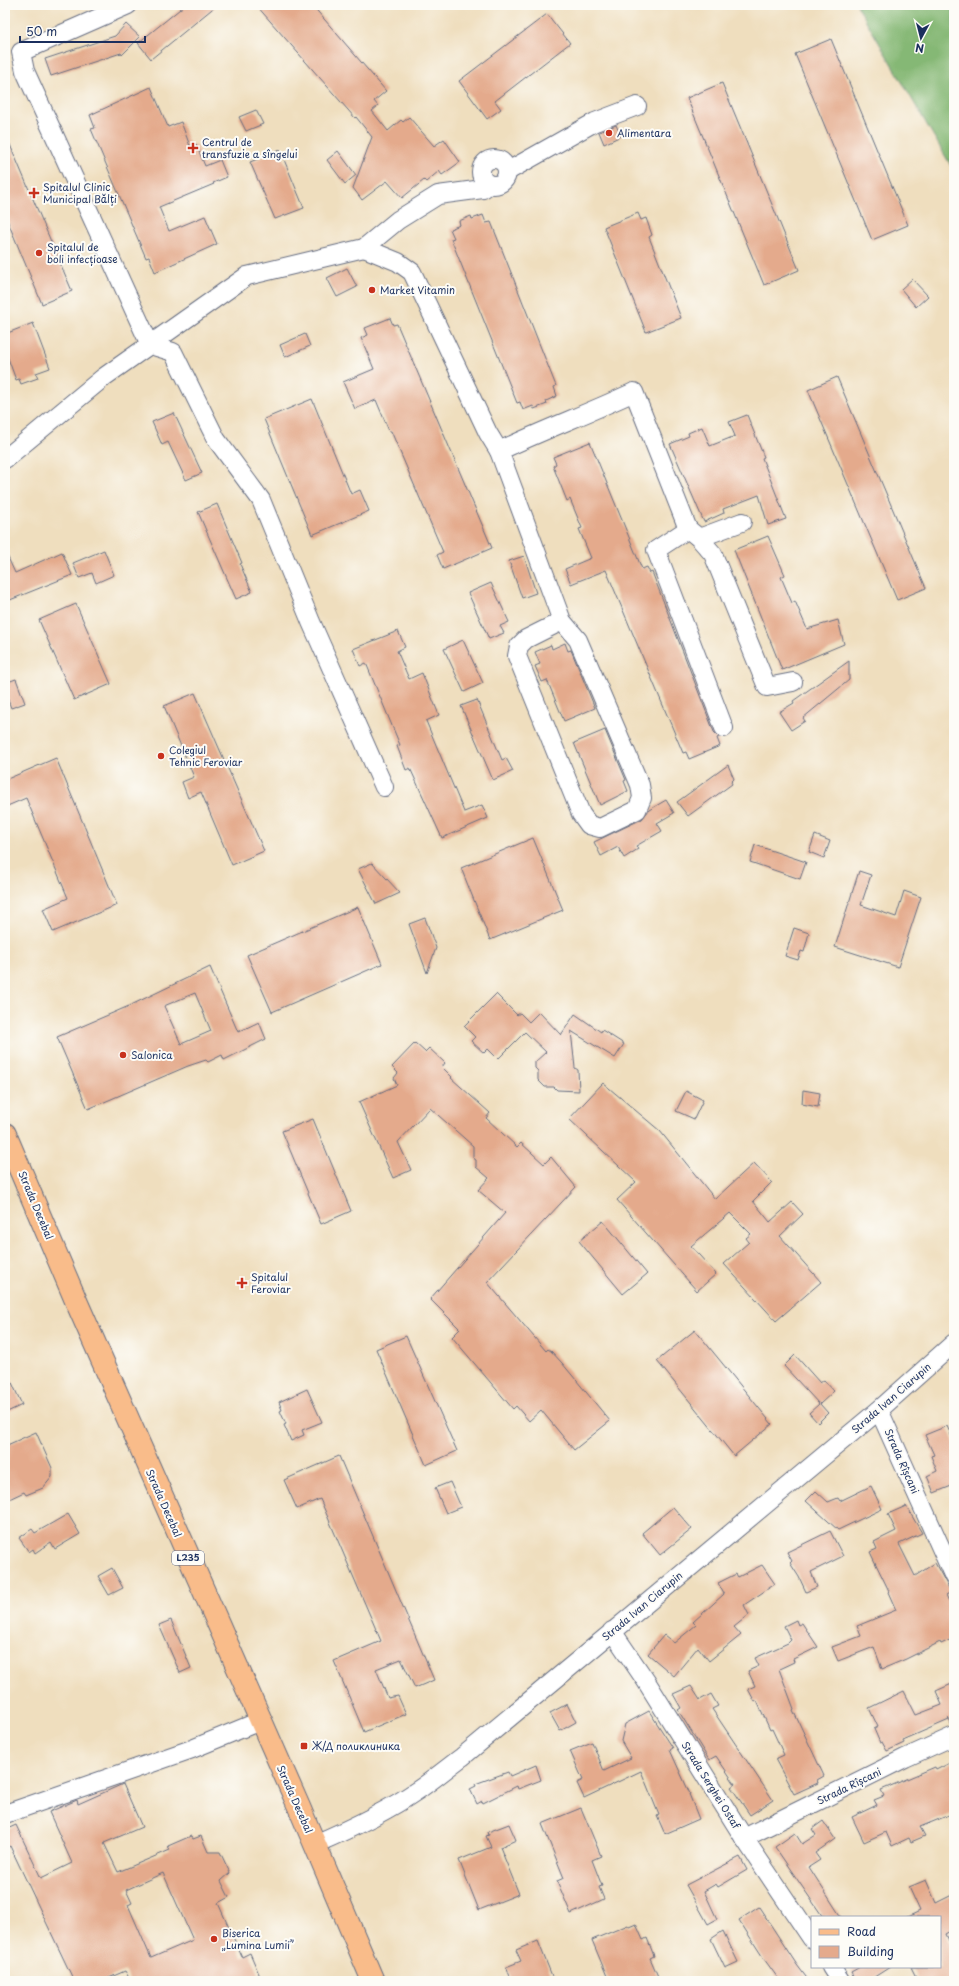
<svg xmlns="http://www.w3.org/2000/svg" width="959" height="1986" font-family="'Playpen Sans',sans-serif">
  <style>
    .forest { fill: #85b874; stroke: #507469 }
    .building { fill: #e4aa8c; fill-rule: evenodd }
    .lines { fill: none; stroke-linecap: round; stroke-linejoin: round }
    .minor-casing { stroke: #656c80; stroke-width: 20 }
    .major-casing { stroke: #656c80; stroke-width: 24 }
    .minor { stroke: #fff; stroke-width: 18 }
    .major { stroke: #f9bc8a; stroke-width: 22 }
    .poi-dot { fill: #c8321e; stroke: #fdfcf7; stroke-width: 1.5 }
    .labels { text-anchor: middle; stroke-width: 4; stroke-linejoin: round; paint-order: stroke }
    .shield { fill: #fdfcf7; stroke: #5f6c8c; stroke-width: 1 }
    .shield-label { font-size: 9px; font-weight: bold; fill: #1b2f5e }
    .poi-label { font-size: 10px; fill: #1b2f5e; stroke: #fdfcf7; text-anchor: start }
    .street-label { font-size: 10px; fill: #1b2f5e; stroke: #fdfcf7 }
  </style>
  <rect width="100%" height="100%" fill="#fdfcf7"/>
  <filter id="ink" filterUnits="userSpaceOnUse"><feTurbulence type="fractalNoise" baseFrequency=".025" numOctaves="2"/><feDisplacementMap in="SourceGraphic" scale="8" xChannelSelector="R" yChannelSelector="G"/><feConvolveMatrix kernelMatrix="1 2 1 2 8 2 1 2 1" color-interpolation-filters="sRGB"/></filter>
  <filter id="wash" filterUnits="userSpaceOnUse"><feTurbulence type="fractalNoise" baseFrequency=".012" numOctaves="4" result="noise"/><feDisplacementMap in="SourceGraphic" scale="16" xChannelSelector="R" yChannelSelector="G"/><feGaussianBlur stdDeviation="0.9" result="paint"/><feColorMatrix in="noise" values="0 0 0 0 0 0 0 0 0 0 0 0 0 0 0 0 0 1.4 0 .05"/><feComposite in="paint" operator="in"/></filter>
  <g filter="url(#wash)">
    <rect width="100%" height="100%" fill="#efdebe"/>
    <path class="forest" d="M857,5H954V171Z"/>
    <g id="blocks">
      <g class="building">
        <path d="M185,5H217L151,59L138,43Z"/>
        <path d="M256,5H312L386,91L374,101L378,106L372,111L388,131L401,120L403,122L409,117L434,146L444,139L460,162L442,175L439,171L426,182L424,180L402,198L387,181L362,200L353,188L372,137L356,117L355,118Z"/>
        <path d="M547,14L570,43L495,101L501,109L487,119L459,81Z"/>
        <path d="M126,24L140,37L122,55L121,53L51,76L45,59L115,36Z"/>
        <path d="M831,39L908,225L872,240L795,54Z"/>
        <path d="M722,83L799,270L764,285L687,98Z"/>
        <path d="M151,87L168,127L181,122L190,146L196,144L205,166L220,160L227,177L213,183L214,184L159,207L169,231L205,216L217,244L155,272L149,257L146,258L91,129L95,128L90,115Z"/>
        <path d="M256,110L263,124L246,131L239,117Z"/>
        <path d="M616,125L621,136L604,144L599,132Z"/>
        <path d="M5,133L72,291L42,304L5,215Z"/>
        <path d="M280,150L304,208L275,219L250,162Z"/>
        <path d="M338,151L356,175L345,184L327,160Z"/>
        <path d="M638,213L641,220L646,218L652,235L649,237L681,318L646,332L604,227Z"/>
        <path d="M483,215L486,223L491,222L556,386L554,387L557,396L546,401L547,404L534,409L533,406L523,410L520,402L517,403L451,239L454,238L450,229L460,225L459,221L471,216L472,219Z"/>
        <path d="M347,268L357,287L337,297L327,278Z"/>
        <path d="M912,279L928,296L916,307L901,289Z"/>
        <path d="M390,318L393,325L397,324L492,548L443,569L437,555L443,552L391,431H389L376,400L355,409L343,382L374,369L361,338L368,335L365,328Z"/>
        <path d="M33,323L50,368L36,373L38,378L21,384L19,379L16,380L5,350V334Z"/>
        <path d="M305,334L310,346L285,357L280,345Z"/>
        <path d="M837,377L926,588L897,600L808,390Z"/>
        <path d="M312,399L351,494L360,490L369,511L312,535L264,419Z"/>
        <path d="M174,413L202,473L186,480L168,442L162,445L152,422Z"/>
        <path d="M747,415L764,457L762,458L786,519L768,525L759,495L723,509L724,513L704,522L670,444L689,436L688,433L702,427L710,446L735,436L729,422Z"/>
        <path d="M590,442L642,569L647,567L650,573L652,572L714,732L719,737L717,738L720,746L689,759L686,752L683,753L606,570L571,584L565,569L591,558L579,529L582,528L570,499L567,501L553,466L556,464L553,457Z"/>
        <path d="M217,504L242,563L240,564L252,592L236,599L198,512Z"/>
        <path d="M768,536L785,575L781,577L792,603L795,601L807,629L838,620L844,644L782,670L734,550Z"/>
        <path d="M104,550L114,575L96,583L92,573L79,578L73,563Z"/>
        <path d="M5,551L15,573L62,552L72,575L5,602Z"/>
        <path d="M524,556L536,593L522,598L509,561Z"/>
        <path d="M491,583L509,622L500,626L504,633L489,639L468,593Z"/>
        <path d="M76,604L111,684L74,700L39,620Z"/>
        <path d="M398,631L405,647L397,651L409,679L422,673L439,715L426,721L464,812L482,805L488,818L442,838L410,768L406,770L397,746L400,745L366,663L360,666L353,649Z"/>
        <path d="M463,640L483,683L464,692L444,649Z"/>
        <path d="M565,643L568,651L571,650L595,708L564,721L547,680L542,682L535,666L540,664L535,652L551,645L552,649Z"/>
        <path d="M849,661V680L803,718L805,721L791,730L779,712L794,703L793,701Z"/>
        <path d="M16,679L25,703L11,708L5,692V683Z"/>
        <path d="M195,693L264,851L232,865L201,792L188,798L182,782L194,777L164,706Z"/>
        <path d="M477,700L502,760L506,758L513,771L493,780L461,706Z"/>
        <path d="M605,730L626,780L624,781L628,791L600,805L574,743Z"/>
        <path d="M56,758L117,905L53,932L43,909L68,898L26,798L5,807V780Z"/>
        <path d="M728,765L734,779L731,782L732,784L688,816L677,802Z"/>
        <path d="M666,800L674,813L657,823L662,831L636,846L638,849L624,858L618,847L601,856L594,842L642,819L649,810Z"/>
        <path d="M815,835L830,841L824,858L809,852Z"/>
        <path d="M533,838L563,910L490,940L461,868Z"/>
        <path d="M755,845L806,862L800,879L750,862Z"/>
        <path d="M372,863L400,893L376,904L358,869Z"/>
        <path d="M859,871L871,875L861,905L896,917L904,891L921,897L898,967L835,947Z"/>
        <path d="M358,907L382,964L272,1012L247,955Z"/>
        <path d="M425,918L436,948L427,973L409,924Z"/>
        <path d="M794,928L809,933L804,952L801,951L798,960L785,956Z"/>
        <path d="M210,967L238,1032L259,1022L266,1039L224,1060L222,1055L208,1062L206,1060L188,1066L88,1109L57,1037L129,1006ZM195,993L211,1031L181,1044L164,1006Z"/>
        <path d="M496,994L517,1015L520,1013L529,1022L539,1012L561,1035L575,1014L601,1032L602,1030L624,1044L615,1058L571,1031L575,1068L578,1070L579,1091L557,1090L554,1087H545L538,1080V1071L535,1068V1062L546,1052L525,1032L498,1059L488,1049L484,1053L471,1041L475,1037L464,1026Z"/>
        <path d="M415,1043L425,1052L429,1048L445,1063L442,1067L452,1077L451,1078L490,1113L486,1118L517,1147L521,1143L544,1164L551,1157L576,1187L487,1282L546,1351L548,1349L551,1351L562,1363L610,1421L574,1450L541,1410L529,1421L516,1406L513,1409L452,1337L460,1329L430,1299L505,1213L478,1190L489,1178L476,1167V1160L473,1158V1146L430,1108L398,1142L411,1170L393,1178L359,1102L397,1085L394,1078L398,1073L392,1067Z"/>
        <path d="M603,1083L660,1131L715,1199L754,1163L772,1182L753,1201L770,1222L792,1202L803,1214L780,1236L821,1282L776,1321L724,1264L749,1242L746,1238L751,1234L730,1213L691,1246L716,1274L697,1291L617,1200L636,1182L569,1119Z"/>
        <path d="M803,1090L820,1093L818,1107L802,1104Z"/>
        <path d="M686,1091L703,1100L694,1119L676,1111Z"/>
        <path d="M313,1119L351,1211L321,1224L282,1131Z"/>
        <path d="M603,1221L647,1274L623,1294L579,1241Z"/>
        <path d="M695,1330L772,1424L734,1456L657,1361Z"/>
        <path d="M406,1336L457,1451L426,1465L376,1349Z"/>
        <path d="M795,1355L820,1383L824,1380L834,1391L820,1404L828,1413L818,1423L809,1413L819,1404L784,1366Z"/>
        <path d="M5,1367L22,1405L5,1413Z"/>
        <path d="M307,1389L322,1422L302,1430L304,1435L291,1441L284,1425L286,1424L280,1411L282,1410L279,1402Z"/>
        <path d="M947,1426L954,1442V1485L934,1493L927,1476L937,1471L931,1456L934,1455L925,1435Z"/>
        <path d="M36,1432L52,1468V1477L43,1488L26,1495L24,1492L5,1501V1446Z"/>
        <path d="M339,1456L434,1680L415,1688L401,1659L376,1669L388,1698L398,1696L406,1714L364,1732L334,1661L381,1641L320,1499L297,1509L284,1480Z"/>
        <path d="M450,1482L461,1507L446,1513L435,1488Z"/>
        <path d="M871,1486L882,1509L838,1530L806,1501L816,1491L828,1502L838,1498L840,1501Z"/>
        <path d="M906,1506L922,1533L899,1544L915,1576L935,1563L951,1592L946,1595L954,1612V1638L941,1644L940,1642L906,1659L882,1669L874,1647L838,1661L832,1647L861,1636L857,1626L896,1610L888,1592L889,1591L870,1552L877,1549L874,1542L896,1531L888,1514Z"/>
        <path d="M673,1507L692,1529L660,1555L642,1533Z"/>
        <path d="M68,1514L80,1534L55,1549L51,1542L35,1553L33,1549L29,1552L19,1538L32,1529L35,1533Z"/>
        <path d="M830,1531L843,1556L811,1572L817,1587L806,1592L799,1577L790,1563L792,1561L787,1552Z"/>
        <path d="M762,1565L775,1584L744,1605L749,1615L734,1627L741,1635L709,1661L698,1647L674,1676L648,1654L664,1635L674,1643L696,1625L693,1622L724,1594L718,1583L736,1574L738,1577Z"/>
        <path d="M112,1568L123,1588L109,1595L98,1576Z"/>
        <path d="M171,1620L191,1668L180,1673L159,1625Z"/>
        <path d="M796,1620L798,1625L802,1623L818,1647L793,1659L794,1662L779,1669L794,1709L793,1710L824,1776L817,1780L818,1783L794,1794L775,1759L784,1755L772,1729L770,1730L757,1701L755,1702L748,1689L755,1686L748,1671L759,1666L755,1658L788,1643L791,1640L784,1626Z"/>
        <path d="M954,1683V1726H952L948,1718L949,1720L903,1740L904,1743L887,1751L882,1742L880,1743L874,1729L878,1727L869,1708L904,1691L916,1715L942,1705L936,1691Z"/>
        <path d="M691,1686L700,1700L711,1694L718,1706L712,1709L773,1800L750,1815L731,1787L735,1784L716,1756L709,1760L678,1710L681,1708L673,1694Z"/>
        <path d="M567,1704L576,1722L560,1731L550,1713Z"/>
        <path d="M649,1711L673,1748L670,1750L690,1794H689L699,1819L667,1833L664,1832L657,1816L659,1815L641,1771L584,1798L577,1783L583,1780L570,1751L592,1742L604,1771L631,1758L621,1741L625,1724Z"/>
        <path d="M954,1761V1813L920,1827L925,1836L911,1842L909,1838L892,1846L886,1832L864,1842L852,1817L877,1805L874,1800L884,1796L881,1790L935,1767L936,1770Z"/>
        <path d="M536,1765L541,1780L518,1789L517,1786L483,1803L482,1801L477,1804L470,1789L476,1786L475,1784L508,1772L510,1776Z"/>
        <path d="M123,1784L142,1827L104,1843L118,1872L170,1850L168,1846L191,1836L193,1839L201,1836L208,1852H220L230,1873L221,1881L229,1897L218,1903L242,1957L250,1953L262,1981H131L125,1971L102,1981H74L10,1846L5,1849V1830L16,1825L41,1878L72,1863L49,1812L77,1800L78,1804ZM163,1873L193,1940L151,1958L128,1905L132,1903L126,1890Z"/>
        <path d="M581,1808L601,1856L592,1860L602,1886L599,1887L604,1899L571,1914L557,1881L564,1878L542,1824Z"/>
        <path d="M823,1821L835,1839L815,1853L820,1860L809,1867L841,1917H823L775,1847L795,1833L802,1844L816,1835L812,1829Z"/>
        <path d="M509,1824L516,1840L500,1847L519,1894L479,1910L459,1860L491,1847L486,1836L489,1835L488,1832Z"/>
        <path d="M740,1857L747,1870L718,1887L716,1884L704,1891L717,1919L708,1924L686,1885Z"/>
        <path d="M926,1880L936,1903L954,1894V1929L945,1934L954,1954V1981H918L911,1967H940V1917H907L920,1911L909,1887Z"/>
        <path d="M759,1907L797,1965L809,1981H780L764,1959L739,1920Z"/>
        <path d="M636,1924L643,1940L647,1938L654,1956L650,1958L660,1981H609L592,1940L628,1925L629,1927Z"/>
        <path d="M723,1931L738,1962L725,1968L711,1939Z"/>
        <path d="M538,1941L554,1981H512L506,1967L521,1961L516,1950Z"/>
        <path d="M860,1967H890L868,1981H856L851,1972Z"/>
      </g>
    </g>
  </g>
  <g filter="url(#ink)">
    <use href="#blocks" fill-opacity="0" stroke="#656c80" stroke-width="1"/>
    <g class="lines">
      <defs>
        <g id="minor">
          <path d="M128,5L21,52L25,71L150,345L173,352L216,439L261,500L311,622L384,787"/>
          <circle cx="494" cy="172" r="13"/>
          <path d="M508,171L595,122L637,106"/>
          <path d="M364,248L398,262L412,272L488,433L499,451C543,430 589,413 634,392L688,529L656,550L724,728"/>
          <path d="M499,451L562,621L578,640L640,785L642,798L637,810L600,828L589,825L581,814L517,656L519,646L526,639L562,621"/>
          <path d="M5,459L104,377L247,276L364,248L398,220L438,195L483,189L489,185"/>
          <path d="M688,529L699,538L713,554L767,687L793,682"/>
          <path d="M699,538L742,522"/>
          <path d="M879,1410L954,1577"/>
          <path d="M612,1631L646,1681L744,1838L812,1939"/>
          <path d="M5,1814L192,1749L260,1721"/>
          <path d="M744,1838L905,1758L954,1736"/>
          <path d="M315,1844C350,1829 386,1812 418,1790C433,1780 447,1768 462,1757L879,1410L954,1343"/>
          <path d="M831,1967L840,1981"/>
        </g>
        <path id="major" d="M5,1134L77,1303L299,1807L373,1981"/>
      </defs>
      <use href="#minor" class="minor-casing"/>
      <use href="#major" class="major-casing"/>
      <use href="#minor" class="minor"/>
      <use href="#major" class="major"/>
    </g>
  </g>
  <g class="poi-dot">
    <circle cx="609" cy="133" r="4"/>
    <path d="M191 142h4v4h4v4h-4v4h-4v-4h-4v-4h4z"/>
    <path d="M32 187h4v4h4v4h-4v4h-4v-4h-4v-4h4z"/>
    <circle cx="39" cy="253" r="4"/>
    <circle cx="372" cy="290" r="4"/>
    <circle cx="161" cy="756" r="4"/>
    <circle cx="123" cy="1055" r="4"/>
    <path d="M240 1277h4v4h4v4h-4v4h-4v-4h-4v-4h4z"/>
    <rect x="300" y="1742" width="8" height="8" rx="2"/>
    <circle cx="214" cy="1939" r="4"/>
  </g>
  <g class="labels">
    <rect class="shield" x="172" y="1551" width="32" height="14" rx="3"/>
    <g class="shield-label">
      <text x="188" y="1561">L235</text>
    </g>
    <g class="poi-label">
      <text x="617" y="137">Alimentara</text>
      <text x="202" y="146">Centrul de<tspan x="202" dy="12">transfuzie a sîngelui</tspan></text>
      <text x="43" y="191">Spitalul Clinic<tspan x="43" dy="12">Municipal Bălți</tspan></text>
      <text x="47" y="251">Spitalul de<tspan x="47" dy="12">boli infecțioase</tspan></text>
      <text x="380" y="294">Market Vitamin</text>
      <text x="169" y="754">Colegiul<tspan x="169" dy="12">Tehnic Feroviar</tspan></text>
      <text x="131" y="1059">Salonica</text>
      <text x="251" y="1281">Spitalul<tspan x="251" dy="12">Feroviar</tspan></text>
      <text x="312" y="1750">Ж/Д поликлиника</text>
      <text x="222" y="1937">Biserica<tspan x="222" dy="12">„Lumina Lumii”</tspan></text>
    </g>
    <g class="street-label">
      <text transform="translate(36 1205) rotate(67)" y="4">Strada Decebal</text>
      <text transform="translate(891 1398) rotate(-41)" y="4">Strada Ivan Ciarupin</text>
      <text transform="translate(902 1461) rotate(66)" y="4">Strada Rîșcani</text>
      <text transform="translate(164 1503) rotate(66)" y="4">Strada Decebal</text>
      <text transform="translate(642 1606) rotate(-40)" y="4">Strada Ivan Ciarupin</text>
      <text transform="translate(711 1785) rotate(58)" y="4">Strada Serghei Ostaf</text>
      <text transform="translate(849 1786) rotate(-26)" y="4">Strada Rîșcani</text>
      <text transform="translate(295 1799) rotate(66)" y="4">Strada Decebal</text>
    </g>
  </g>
  <rect width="959" height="1986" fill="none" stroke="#fdfcf7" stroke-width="20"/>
  <rect x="811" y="1916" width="130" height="52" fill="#fdfcf7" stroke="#a3aaba"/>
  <rect x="819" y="1929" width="20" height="6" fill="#f9bc8a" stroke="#a3aaba"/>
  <text x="847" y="1936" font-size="12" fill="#1b2f5e">Road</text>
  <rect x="819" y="1946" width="20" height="12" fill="#e4aa8c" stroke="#a3aaba"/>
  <text x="847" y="1956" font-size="12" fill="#1b2f5e">Building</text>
  <g transform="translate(921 38) rotate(187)" stroke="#fdfcf7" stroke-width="3" paint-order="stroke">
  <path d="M0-3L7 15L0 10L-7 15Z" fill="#1b2f5e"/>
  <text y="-6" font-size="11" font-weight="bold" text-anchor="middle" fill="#1b2f5e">N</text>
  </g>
  <path d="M20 36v6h125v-6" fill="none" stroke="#1b2f5e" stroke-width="2"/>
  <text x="26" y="36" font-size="12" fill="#1b2f5e" stroke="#fdfcf7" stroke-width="3" paint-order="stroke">50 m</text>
</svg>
